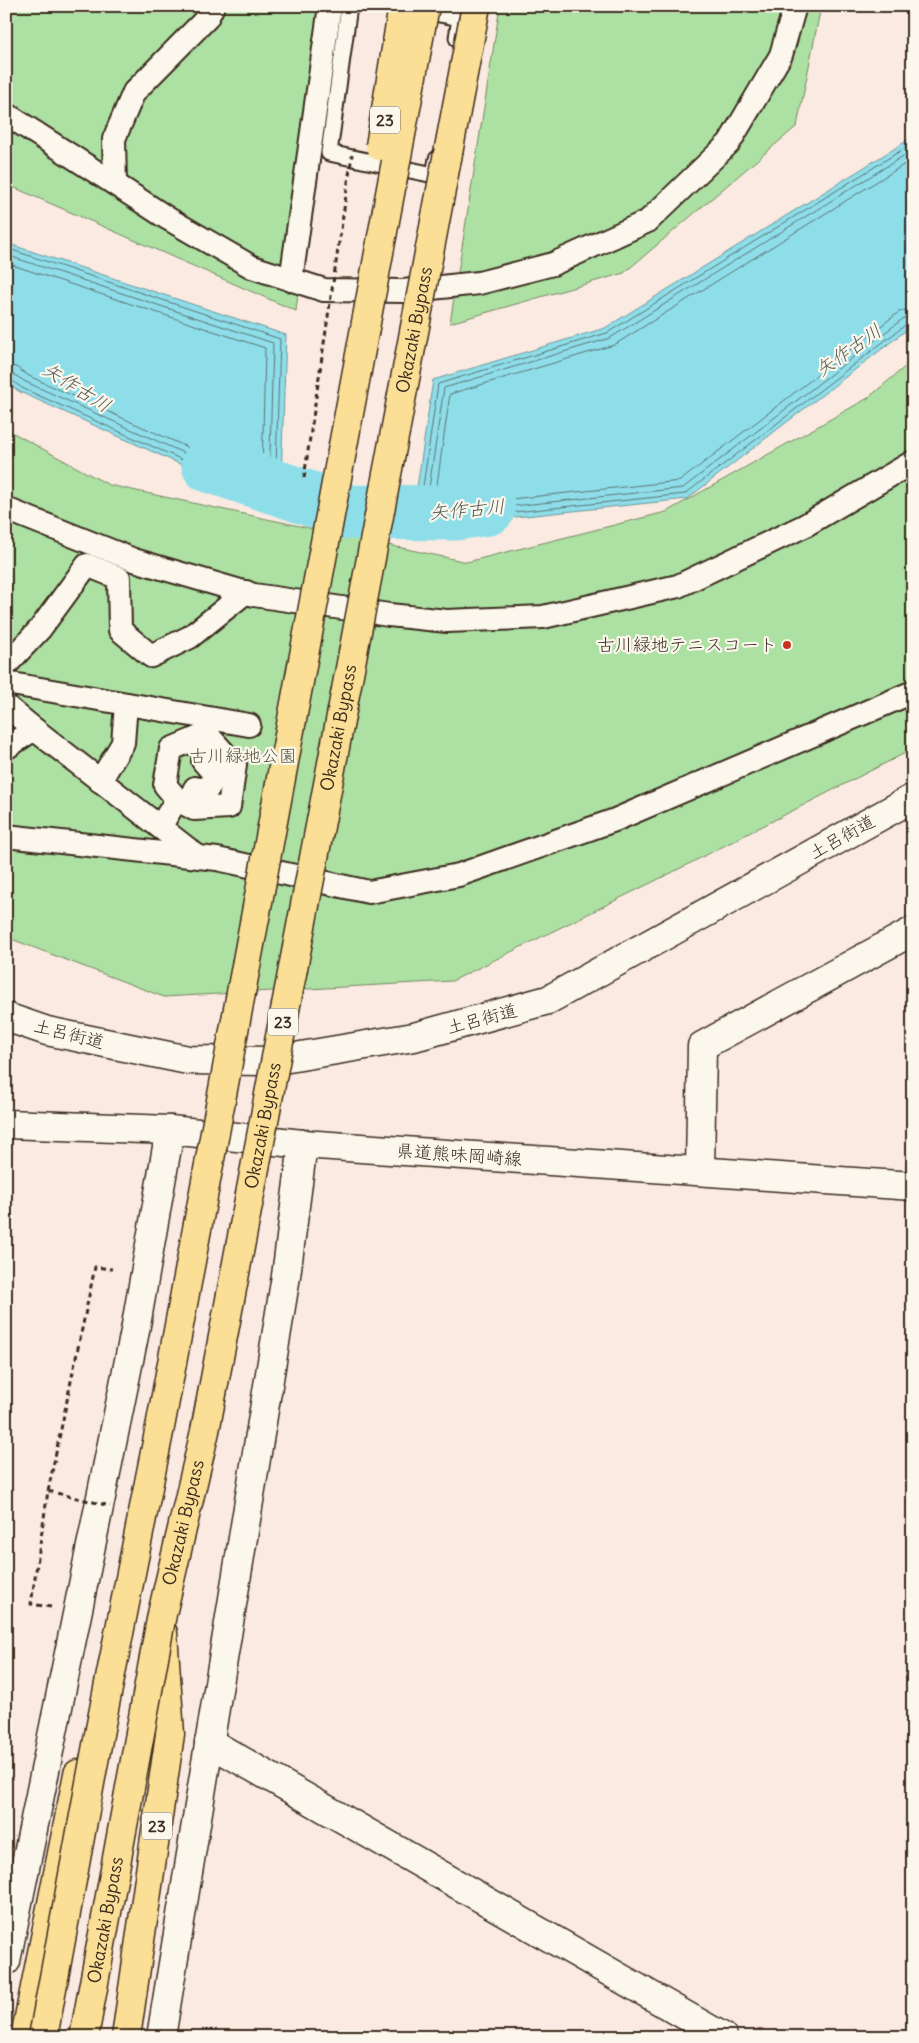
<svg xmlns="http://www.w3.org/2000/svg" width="919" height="2043" font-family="Delius,'Klee One',sans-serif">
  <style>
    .green { fill: #ace1a3; stroke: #748660 }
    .water { fill: #8edeea; stroke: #6d9698 }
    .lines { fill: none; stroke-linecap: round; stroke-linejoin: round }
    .shore { stroke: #5c7270; stroke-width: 1 }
    .river { stroke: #8edeea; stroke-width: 55 }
    .service-casing { stroke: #3b2a1e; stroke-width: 19 }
    .pedestrian-casing { stroke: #3b2a1e; stroke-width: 26 }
    .minor-casing { stroke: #3b2a1e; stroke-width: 31 }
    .tertiary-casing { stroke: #3b2a1e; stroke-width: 31 }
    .secondary-casing { stroke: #3b2a1e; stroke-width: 31 }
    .trunk-casing { stroke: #3b2a1e; stroke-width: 31 }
    .path { stroke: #3b2a1e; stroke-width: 3; stroke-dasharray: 5 4; stroke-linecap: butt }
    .service { stroke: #fbf7ec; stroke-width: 15 }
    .pedestrian { stroke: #fbf7ec; stroke-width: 22 }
    .minor { stroke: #fbf7ec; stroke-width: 28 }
    .tertiary { stroke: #fbf7ec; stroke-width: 28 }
    .secondary { stroke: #fbf7ec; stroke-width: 28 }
    .trunk { stroke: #fbdf96; stroke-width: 28 }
    .trunk-bridge-casing { stroke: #3b2a1e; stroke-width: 31; stroke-linecap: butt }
    .path-bridge { stroke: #3b2a1e; stroke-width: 3; stroke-dasharray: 5 4; stroke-linecap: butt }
    .trunk-bridge { stroke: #fbdf96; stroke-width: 28 }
    .poi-dot { fill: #c8321e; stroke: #fbf7ec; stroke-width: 2 }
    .labels { text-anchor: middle; stroke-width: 4.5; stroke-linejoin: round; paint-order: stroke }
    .shield { fill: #fbf7ec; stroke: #75685c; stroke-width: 1 }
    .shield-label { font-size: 16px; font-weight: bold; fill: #3b2a1e }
    .street-label { font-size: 18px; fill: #3b2a1e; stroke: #fbf7ec }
    .poi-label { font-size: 18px; fill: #3b2a1e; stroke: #fbf7ec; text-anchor: end }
    .park-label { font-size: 18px; fill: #57583f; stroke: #fbf7ec }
    .water-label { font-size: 19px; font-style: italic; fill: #505751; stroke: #fbf7ec }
  </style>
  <rect width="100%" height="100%" fill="#faeae1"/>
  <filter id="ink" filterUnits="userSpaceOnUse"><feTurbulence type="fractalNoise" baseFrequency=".02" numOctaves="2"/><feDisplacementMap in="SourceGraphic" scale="10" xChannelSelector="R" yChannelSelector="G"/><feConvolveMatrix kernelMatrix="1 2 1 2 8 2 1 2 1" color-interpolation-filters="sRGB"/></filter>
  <g filter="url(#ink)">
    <g class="green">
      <path d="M6,6H330L296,311L6,184Z"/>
      <path d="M500,6H821L797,126L624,273L450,323Z"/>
      <path d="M913,360V749L671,873L452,981L164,997L6,937V429L109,485L467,562L666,512L868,398Z"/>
    </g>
    <g class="water">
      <path d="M913,137V325L687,499L411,528L433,380L605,328Z"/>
      <path d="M6,243L286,335L280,509L20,392L6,383Z"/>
    </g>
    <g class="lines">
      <g class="shore">
        <path d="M913,143L607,333L438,384L418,521L420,522L685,494L908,323L913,322"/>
        <path d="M913,150L610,338L444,388L425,514L428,515L683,488L904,318L913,315"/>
        <path d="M913,159L614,345L450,394L434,505L436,507L680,481L899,312L913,308"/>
        <path d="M6,248L280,339L275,498L272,500L22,388L10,379H6"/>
        <path d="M6,255L273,343L269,489L266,490L26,382L13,374L6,373"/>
        <path d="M6,263L265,348L262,477L258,479L29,376L16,367L6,365"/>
      </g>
      <path class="river" d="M209,465L350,512L455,513L488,508"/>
      <defs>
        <g id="service">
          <path d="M349,6L329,153L434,175L437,159"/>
          <path d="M419,10L460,18L457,38"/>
        </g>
        <g id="pedestrian">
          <path d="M213,6L207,18L134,92L114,139L115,184L167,218L252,267L324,290L403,291L479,283L553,264L648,221L729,143L781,55L795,6"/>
          <path d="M6,114L115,184"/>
          <path d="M291,280L330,6"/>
          <path d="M6,509L134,560L254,595L389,615L447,621L543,617L678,586L804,526L913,462"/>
          <path d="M6,665L40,629L87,565L119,578L120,630L151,656L190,637L246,592"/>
          <path d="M6,683L249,725"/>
          <path d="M6,706L34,729L6,748"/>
          <path d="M34,729L197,856"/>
          <path d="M100,781L123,743L126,704"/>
          <path d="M177,799L165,785L171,749L207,734"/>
          <path d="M187,805L195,788L207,790L216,776L203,761L207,734"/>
          <path d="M160,827L177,799L194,809L229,807L235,765L207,734L212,719"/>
          <path d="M6,836L217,859L369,892L459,875L615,820L913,692"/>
        </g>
        <g id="minor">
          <path d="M700,1171L702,1046L913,931"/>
          <path d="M209,1742L723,2037"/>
          <path d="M6,1961L135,1331L170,1130"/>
          <path d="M161,2037L286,1276L303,1144"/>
        </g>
        <path id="tertiary" d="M6,1017L47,1031L188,1060L271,1061L414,1037L548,1000L913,798"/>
        <path id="secondary" d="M6,1124L170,1130L303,1144L913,1186"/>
        <g id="trunk">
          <path d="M25,2037L78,1774"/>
          <path d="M126,2037L170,1734L163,1633"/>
        </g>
      </defs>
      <use href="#service" class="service-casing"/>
      <use href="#pedestrian" class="pedestrian-casing"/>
      <use href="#minor" class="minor-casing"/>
      <use href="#tertiary" class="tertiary-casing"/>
      <use href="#secondary" class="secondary-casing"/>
      <use href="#trunk" class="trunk-casing"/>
      <path class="path" d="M48,1491L95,1267L112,1269"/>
      <use href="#service" class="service"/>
      <use href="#pedestrian" class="pedestrian"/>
      <use href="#minor" class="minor"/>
      <use href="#tertiary" class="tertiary"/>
      <use href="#secondary" class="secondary"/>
      <use href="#trunk" class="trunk"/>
      <defs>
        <g id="trunk-bridge">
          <path d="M380,146L403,6"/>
          <path d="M43,2037L100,1729L161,1422L425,6"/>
          <path id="s1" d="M84,2037L162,1614L205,1431L476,6"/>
        </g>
      </defs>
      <use href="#trunk-bridge" class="trunk-bridge-casing"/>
      <g class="path-bridge">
        <path d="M304,478L352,155"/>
        <path d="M51,1607L31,1604L48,1491L110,1506"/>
      </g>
      <use href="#trunk-bridge" class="trunk-bridge"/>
    </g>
  </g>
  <circle class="poi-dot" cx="787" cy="645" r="5"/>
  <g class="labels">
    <g class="shield">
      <rect x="370" y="106.5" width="30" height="27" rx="4"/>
      <rect x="268" y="1008.5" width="30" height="27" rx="4"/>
      <rect x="142" y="1812.5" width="30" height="27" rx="4"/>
    </g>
    <g class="shield-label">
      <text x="385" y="126">23</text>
      <text x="283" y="1028">23</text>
      <text x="157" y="1832">23</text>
    </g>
    <g class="street-label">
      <text dy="6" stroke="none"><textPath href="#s1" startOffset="1739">Okazaki Bypass</textPath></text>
      <text dy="6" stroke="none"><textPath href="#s1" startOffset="1334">Okazaki Bypass</textPath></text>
      <text transform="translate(842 837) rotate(-29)" y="6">土呂街道</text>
      <text transform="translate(482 1019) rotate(-15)" y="6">土呂街道</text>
      <text transform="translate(69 1034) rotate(14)" y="6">土呂街道</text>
      <text dy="6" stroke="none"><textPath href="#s1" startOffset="929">Okazaki Bypass</textPath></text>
      <text transform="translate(459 1155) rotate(4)" y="6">県道熊味岡崎線</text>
      <text dy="6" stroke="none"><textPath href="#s1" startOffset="524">Okazaki Bypass</textPath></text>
      <text dy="6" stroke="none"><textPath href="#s1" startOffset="119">Okazaki Bypass</textPath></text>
    </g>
    <g class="poi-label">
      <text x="777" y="651">古川緑地テニスコート</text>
    </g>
    <g class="park-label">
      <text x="243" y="762">古川緑地公園</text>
    </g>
    <g class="water-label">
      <text transform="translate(848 350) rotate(-35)" y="7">矢作古川</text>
      <text transform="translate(77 387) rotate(32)" y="7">矢作古川</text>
      <text transform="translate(467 509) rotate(-5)" y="7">矢作古川</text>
    </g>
  </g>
  <rect width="919" height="2043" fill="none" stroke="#fbf7ec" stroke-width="25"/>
  <rect x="12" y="12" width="894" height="2018" fill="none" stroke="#3b2a1e" stroke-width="2" filter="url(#ink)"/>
</svg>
